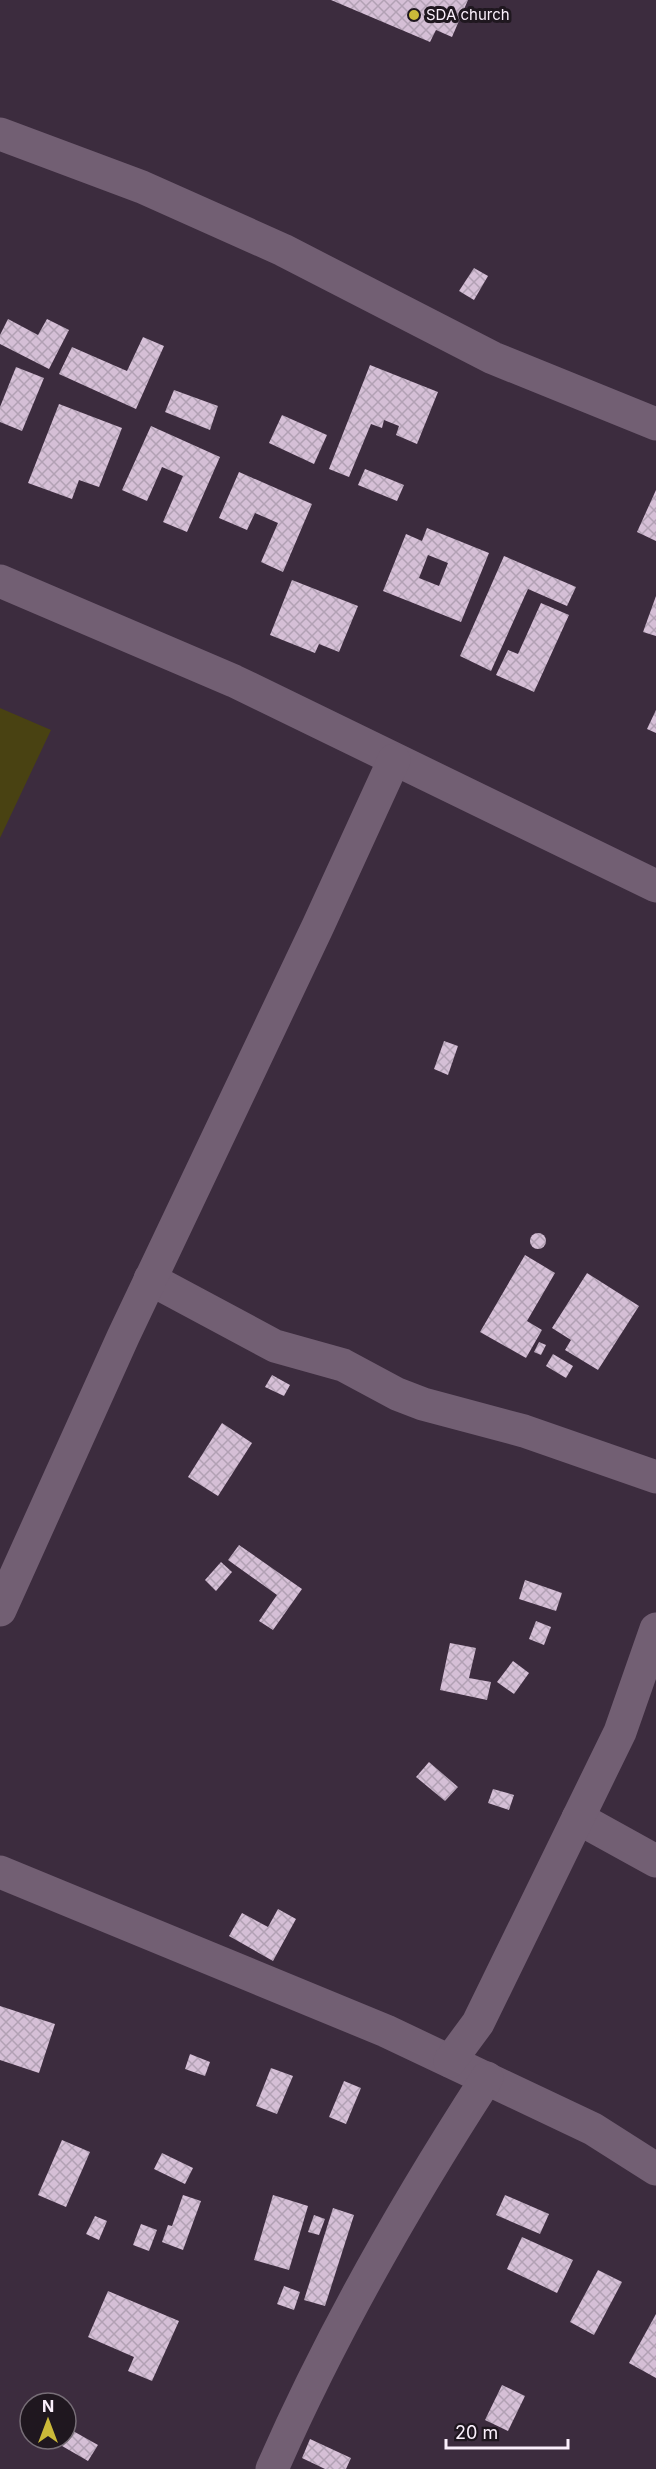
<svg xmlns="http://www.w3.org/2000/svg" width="656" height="2469" font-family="Inter,sans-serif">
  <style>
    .grass { fill: #494212 }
    .building { fill: url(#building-cross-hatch); fill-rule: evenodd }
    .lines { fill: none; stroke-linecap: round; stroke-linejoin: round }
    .minor { stroke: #725f73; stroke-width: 33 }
    .poi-dot { fill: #cbb939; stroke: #1f171f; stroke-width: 2 }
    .labels { text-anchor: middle; stroke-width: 6; stroke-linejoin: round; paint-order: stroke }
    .poi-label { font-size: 15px; fill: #fbf0fc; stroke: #1f171f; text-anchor: start }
  </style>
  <defs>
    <pattern id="building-cross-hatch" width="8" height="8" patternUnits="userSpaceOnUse" patternTransform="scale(1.5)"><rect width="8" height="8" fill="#d5bfd6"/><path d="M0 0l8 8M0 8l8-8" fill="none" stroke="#b2a1b4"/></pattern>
  </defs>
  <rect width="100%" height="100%" fill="#3c2c3e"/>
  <path class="grass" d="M0,708L51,730L0,838Z"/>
  <g class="building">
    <path d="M331,0H468L452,37L436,30L430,42Z"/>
    <path d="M474,268L488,276L474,300L459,291Z"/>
    <path d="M8,319L38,335L47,319L69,330L49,369L0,344V335Z"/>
    <path d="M143,337L164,346L136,409L59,374L72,347L127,371Z"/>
    <path d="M370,365L438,392L417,444L396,435L399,426L384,420L382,428L371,424L349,477L329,469Z"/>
    <path d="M16,367L44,378L22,431L0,422V407Z"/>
    <path d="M174,390L218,406L210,430L165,412Z"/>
    <path d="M59,404L122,428L99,487L79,480L72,499L28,483Z"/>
    <path d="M282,415L327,435L314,464L269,443Z"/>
    <path d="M151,426L220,457L187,532L163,522L183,476L162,467L147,501L122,490Z"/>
    <path d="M365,469L404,485L397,501L358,485Z"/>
    <path d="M239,472L312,504L283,572L261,562L278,523L255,513L247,530L219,518Z"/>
    <path d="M656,490V541L637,532Z"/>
    <path d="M427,528L489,553L461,622L383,591L406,534L422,541ZM428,555L448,563L439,586L419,578Z"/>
    <path d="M504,556L576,587L567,606L528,589L491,671L460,656Z"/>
    <path d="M292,580L358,606L339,652L319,644L315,653L270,635Z"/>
    <path d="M656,596V636L643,632Z"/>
    <path d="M541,603L569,615L534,692L496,675L508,650L518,654Z"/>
    <path d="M656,710V733L647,729Z"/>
    <path d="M444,1041L458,1046L448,1075L434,1069Z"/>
    <circle cx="538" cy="1241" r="8"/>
    <path d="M525,1255L555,1273L527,1321L542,1330L526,1358L480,1332Z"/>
    <path d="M587,1273L639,1306L598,1370L565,1350L571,1340L552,1328Z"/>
    <path d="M539,1342L546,1345L541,1355L534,1352Z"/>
    <path d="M553,1354L573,1366L566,1378L546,1366Z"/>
    <path d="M272,1375L290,1385L284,1396L265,1387Z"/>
    <path d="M222,1423L252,1443L218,1496L188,1477Z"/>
    <path d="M239,1545L302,1589L273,1630L259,1621L277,1595L228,1560Z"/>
    <path d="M221,1562L232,1572L216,1591L205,1580Z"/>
    <path d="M525,1580L562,1593L556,1611L519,1599Z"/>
    <path d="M536,1621L551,1627L544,1645L529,1639Z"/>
    <path d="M450,1643L476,1648L469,1678L491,1682L487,1700L440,1690Z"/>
    <path d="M513,1661L529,1673L514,1694L497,1682Z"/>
    <path d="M429,1762L458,1787L445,1801L416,1777Z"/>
    <path d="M493,1789L514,1795L509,1810L488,1803Z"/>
    <path d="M278,1909L296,1919L273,1961L229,1936L242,1913L268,1927Z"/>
    <path d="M0,2006L55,2024L39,2073L0,2060Z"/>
    <path d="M190,2054L210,2062L205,2076L185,2069Z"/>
    <path d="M271,2068L293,2076L277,2114L256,2106Z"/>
    <path d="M344,2081L361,2088L346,2124L329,2117Z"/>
    <path d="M62,2140L90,2152L66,2207L38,2195Z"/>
    <path d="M162,2153L193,2168L185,2184L154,2169Z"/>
    <path d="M183,2195L201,2201L183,2250L162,2242L168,2225L172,2226Z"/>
    <path d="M273,2195L308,2206L289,2270L254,2260Z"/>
    <path d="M505,2195L549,2214L540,2234L496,2215Z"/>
    <path d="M333,2208L354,2215L325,2306L304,2300Z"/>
    <path d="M314,2215L325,2219L319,2235L308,2232Z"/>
    <path d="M95,2216L107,2221L99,2240L86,2234Z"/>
    <path d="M141,2224L157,2230L149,2251L133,2245Z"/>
    <path d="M522,2237L573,2260L557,2293L507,2269Z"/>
    <path d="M598,2270L622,2282L594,2335L570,2322Z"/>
    <path d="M284,2286L300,2292L294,2310L277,2304Z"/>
    <path d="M108,2291L179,2321L152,2381L128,2371L134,2357L88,2337Z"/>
    <path d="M656,2314V2378L629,2363Z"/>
    <path d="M502,2385L525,2396L508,2431L485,2420Z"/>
    <path d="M66,2427L98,2445L88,2461L50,2439H66Z"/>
    <path d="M310,2439L351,2458L346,2469H325L302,2458Z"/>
  </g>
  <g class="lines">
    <g class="minor">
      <path d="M0,134L142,187L283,250L493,358L656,424"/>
      <path d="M0,581L234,681L656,886"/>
      <path d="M150,1279L275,1346L343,1365L397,1394L423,1404L524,1431L656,1477"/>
      <path d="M0,1610L123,1337L318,926L394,760"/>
      <path d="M578,1818L656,1861"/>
      <path d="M0,1872L386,2031L593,2129L656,2169"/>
      <path d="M450,2061L478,2023L620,1732L656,1629"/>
      <path d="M272,2469C332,2332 406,2203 487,2078"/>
    </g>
  </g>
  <circle class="poi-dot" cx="414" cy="15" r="6"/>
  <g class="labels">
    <g class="poi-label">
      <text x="426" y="20">SDA church</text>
    </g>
  </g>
  <g transform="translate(48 2421)"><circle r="28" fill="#1f171f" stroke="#776e77" stroke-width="1.5"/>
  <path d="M0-4.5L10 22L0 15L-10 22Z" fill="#cbb939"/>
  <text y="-9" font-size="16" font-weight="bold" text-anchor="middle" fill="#fbf0fc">N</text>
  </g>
  <path d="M446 2439v9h122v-9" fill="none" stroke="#fbf0fc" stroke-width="3"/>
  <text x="455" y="2439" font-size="18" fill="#fbf0fc" stroke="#1f171f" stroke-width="4.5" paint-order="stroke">20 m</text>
</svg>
